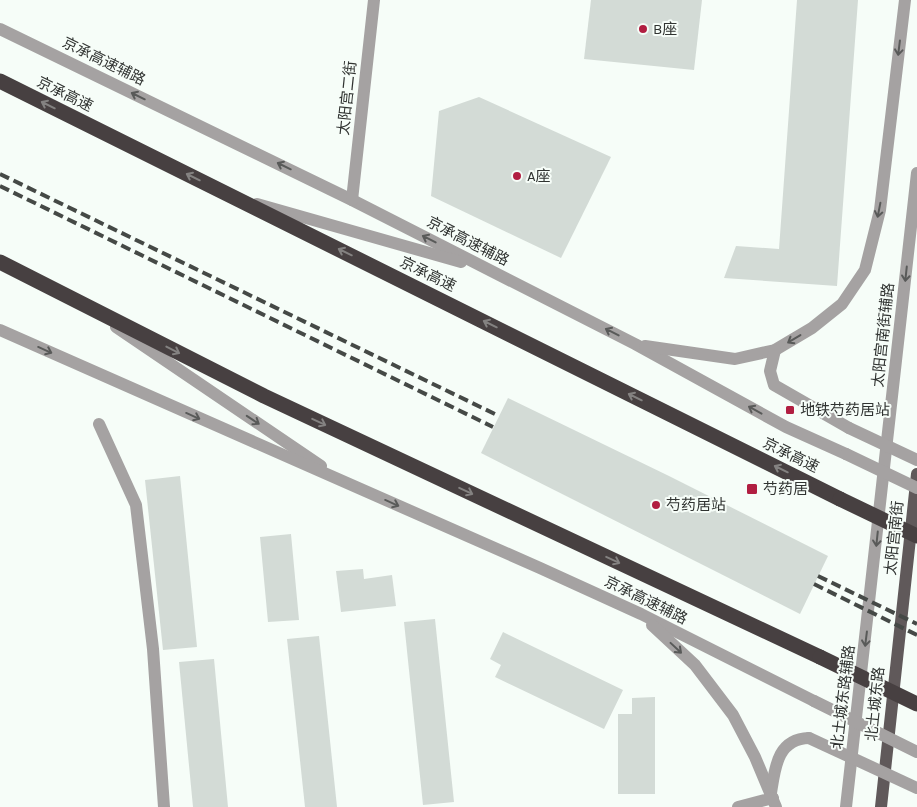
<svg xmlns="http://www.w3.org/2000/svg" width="917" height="807" font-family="Karla,'Noto Sans SC',sans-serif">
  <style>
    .building { fill: #d3dbd6 }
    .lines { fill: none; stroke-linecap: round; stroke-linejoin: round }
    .minor { stroke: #a5a2a2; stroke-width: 12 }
    .major { stroke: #60595a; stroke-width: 12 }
    .highway { stroke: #474041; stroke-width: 15 }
    .rail { stroke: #454946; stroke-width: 4; stroke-dasharray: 10 5; stroke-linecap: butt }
    .minor-bridge { stroke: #a5a2a2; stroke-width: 12 }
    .highway-bridge { stroke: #474041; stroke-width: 15 }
    .oneway { stroke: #595a59 }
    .oneway2 { stroke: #848281 }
    .poi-dot { fill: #b11e41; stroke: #f6fdf8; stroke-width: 2 }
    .labels { text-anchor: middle; stroke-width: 4; stroke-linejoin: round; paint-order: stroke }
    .poi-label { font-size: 15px; fill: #303331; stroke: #f6fdf8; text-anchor: start }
    .street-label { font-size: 15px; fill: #303331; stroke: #f6fdf8 }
  </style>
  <rect width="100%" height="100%" fill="#f6fdf8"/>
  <g class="building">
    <path d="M591,0H702L694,70L584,59Z"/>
    <path d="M797,0H858L837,286L724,278L736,246L779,249Z"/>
    <path d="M479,97L611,157L561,258L431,196L439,111Z"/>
    <path d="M508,398L669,476L828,556L800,614L481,453Z"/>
    <path d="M180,476L197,647L163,650L145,480Z"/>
    <path d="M291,534L299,620L268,622L260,537Z"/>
    <path d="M363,569L364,579L392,575L396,606L341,612L336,571Z"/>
    <path d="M435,619L454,802L423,805L404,622Z"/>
    <path d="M503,632L623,690L604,729L495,677L501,665L490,659Z"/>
    <path d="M319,636L337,807H305L287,639Z"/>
    <path d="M214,659L228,807H193L179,662Z"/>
    <path d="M655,697V794H618V714H632V698Z"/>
  </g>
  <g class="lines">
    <g class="minor">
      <path d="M0,29L352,200L635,344L786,427L846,454"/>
      <path d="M352,200L374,0"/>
      <path d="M257,204L461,262"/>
      <path d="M116,327L321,466"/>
      <path d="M0,330L540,568L641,614L814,701"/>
      <path d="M645,346L735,359L775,350L812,328L842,304L865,270L880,210L905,0"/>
      <path d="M775,350L770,371L774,385L849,428"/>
      <path d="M99,424L136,505L153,649L164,807"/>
      <path d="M652,625L695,665L733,715L755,757L776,807"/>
      <path d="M771,793C775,768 777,739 809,738"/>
      <path d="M738,807L773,798"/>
      <path d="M846,807L917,173"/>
    </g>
    <path class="major" d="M881,807L917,474"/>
    <g class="highway">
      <path d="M0,81L840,499"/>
      <path d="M0,262L264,396L820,657"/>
    </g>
    <g class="rail">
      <path d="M0,174L499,416"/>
      <path d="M0,186L493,427"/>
      <path d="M818,576L917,624"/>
      <path d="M814,584L917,635"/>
    </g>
    <g class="minor-bridge">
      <path d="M849,428L917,460"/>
      <path d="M846,454L917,488"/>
      <path d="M814,701L917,752"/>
      <path d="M809,738L917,788"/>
    </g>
    <g class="highway-bridge">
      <path d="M840,499L917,536"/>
      <path d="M820,657L917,704"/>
    </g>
  </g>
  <defs><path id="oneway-shaft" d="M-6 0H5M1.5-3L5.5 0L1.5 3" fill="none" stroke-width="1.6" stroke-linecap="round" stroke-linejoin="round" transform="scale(1.25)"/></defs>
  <g class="oneway">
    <use href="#oneway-shaft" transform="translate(899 48) rotate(97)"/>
    <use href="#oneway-shaft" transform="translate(138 96) rotate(-154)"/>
    <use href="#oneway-shaft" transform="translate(284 166) rotate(-154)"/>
    <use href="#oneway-shaft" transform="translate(879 210) rotate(101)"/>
    <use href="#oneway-shaft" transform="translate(429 239) rotate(-153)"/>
    <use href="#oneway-shaft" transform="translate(906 274) rotate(96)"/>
    <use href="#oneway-shaft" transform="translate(612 332) rotate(-153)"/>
    <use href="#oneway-shaft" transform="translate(794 339) rotate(149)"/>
    <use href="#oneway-shaft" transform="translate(45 350) rotate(24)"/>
    <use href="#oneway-shaft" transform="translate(755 410) rotate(-151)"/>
    <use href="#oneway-shaft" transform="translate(193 416) rotate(24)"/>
    <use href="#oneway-shaft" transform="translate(253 420) rotate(34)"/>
    <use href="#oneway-shaft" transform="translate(392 503) rotate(24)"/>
    <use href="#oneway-shaft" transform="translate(877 539) rotate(96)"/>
    <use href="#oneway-shaft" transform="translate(866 639) rotate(97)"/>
    <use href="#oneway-shaft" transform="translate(676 648) rotate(43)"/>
  </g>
  <g class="oneway2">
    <use href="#oneway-shaft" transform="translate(48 105) rotate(-154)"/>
    <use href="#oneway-shaft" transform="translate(193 177) rotate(-154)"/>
    <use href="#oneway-shaft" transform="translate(345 252) rotate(-154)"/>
    <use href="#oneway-shaft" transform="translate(490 324) rotate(-154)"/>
    <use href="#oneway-shaft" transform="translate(173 350) rotate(27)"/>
    <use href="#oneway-shaft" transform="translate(635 397) rotate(-154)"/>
    <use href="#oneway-shaft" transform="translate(319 422) rotate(25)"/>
    <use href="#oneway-shaft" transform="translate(781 469) rotate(-154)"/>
    <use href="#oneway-shaft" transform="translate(466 491) rotate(25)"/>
    <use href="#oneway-shaft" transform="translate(613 560) rotate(25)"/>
  </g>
  <g class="poi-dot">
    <circle cx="643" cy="29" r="5"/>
    <circle cx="517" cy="176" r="5"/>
    <rect x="785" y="405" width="10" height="10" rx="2.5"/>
    <rect x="746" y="483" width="12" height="12" rx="2.5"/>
    <circle cx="656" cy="505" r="5"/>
  </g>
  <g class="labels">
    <g class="poi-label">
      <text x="653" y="34">B座</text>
      <text x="527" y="181">A座</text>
      <text x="800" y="415">地铁芍药居站</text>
      <text x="763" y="494">芍药居</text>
      <text x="666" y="510">芍药居站</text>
    </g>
    <g class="street-label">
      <text transform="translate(104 61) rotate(26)" y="5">京承高速辅路</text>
      <text transform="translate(65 94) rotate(26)" y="5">京承高速</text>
      <text transform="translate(347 98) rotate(-84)" y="5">太阳宫二街</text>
      <text transform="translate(468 241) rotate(27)" y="5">京承高速辅路</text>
      <text transform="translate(428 274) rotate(26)" y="5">京承高速</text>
      <text transform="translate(883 335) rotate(-84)" y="5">太阳宫南街辅路</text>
      <text transform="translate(791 455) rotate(26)" y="5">京承高速</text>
      <text transform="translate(894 538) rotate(-84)" y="5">太阳宫南街</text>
      <text transform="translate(646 600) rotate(26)" y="5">京承高速辅路</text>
      <text transform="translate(843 697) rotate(-83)" y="5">北土城东路辅路</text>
      <text transform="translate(875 704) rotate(-84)" y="5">北土城东路</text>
    </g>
  </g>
</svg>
